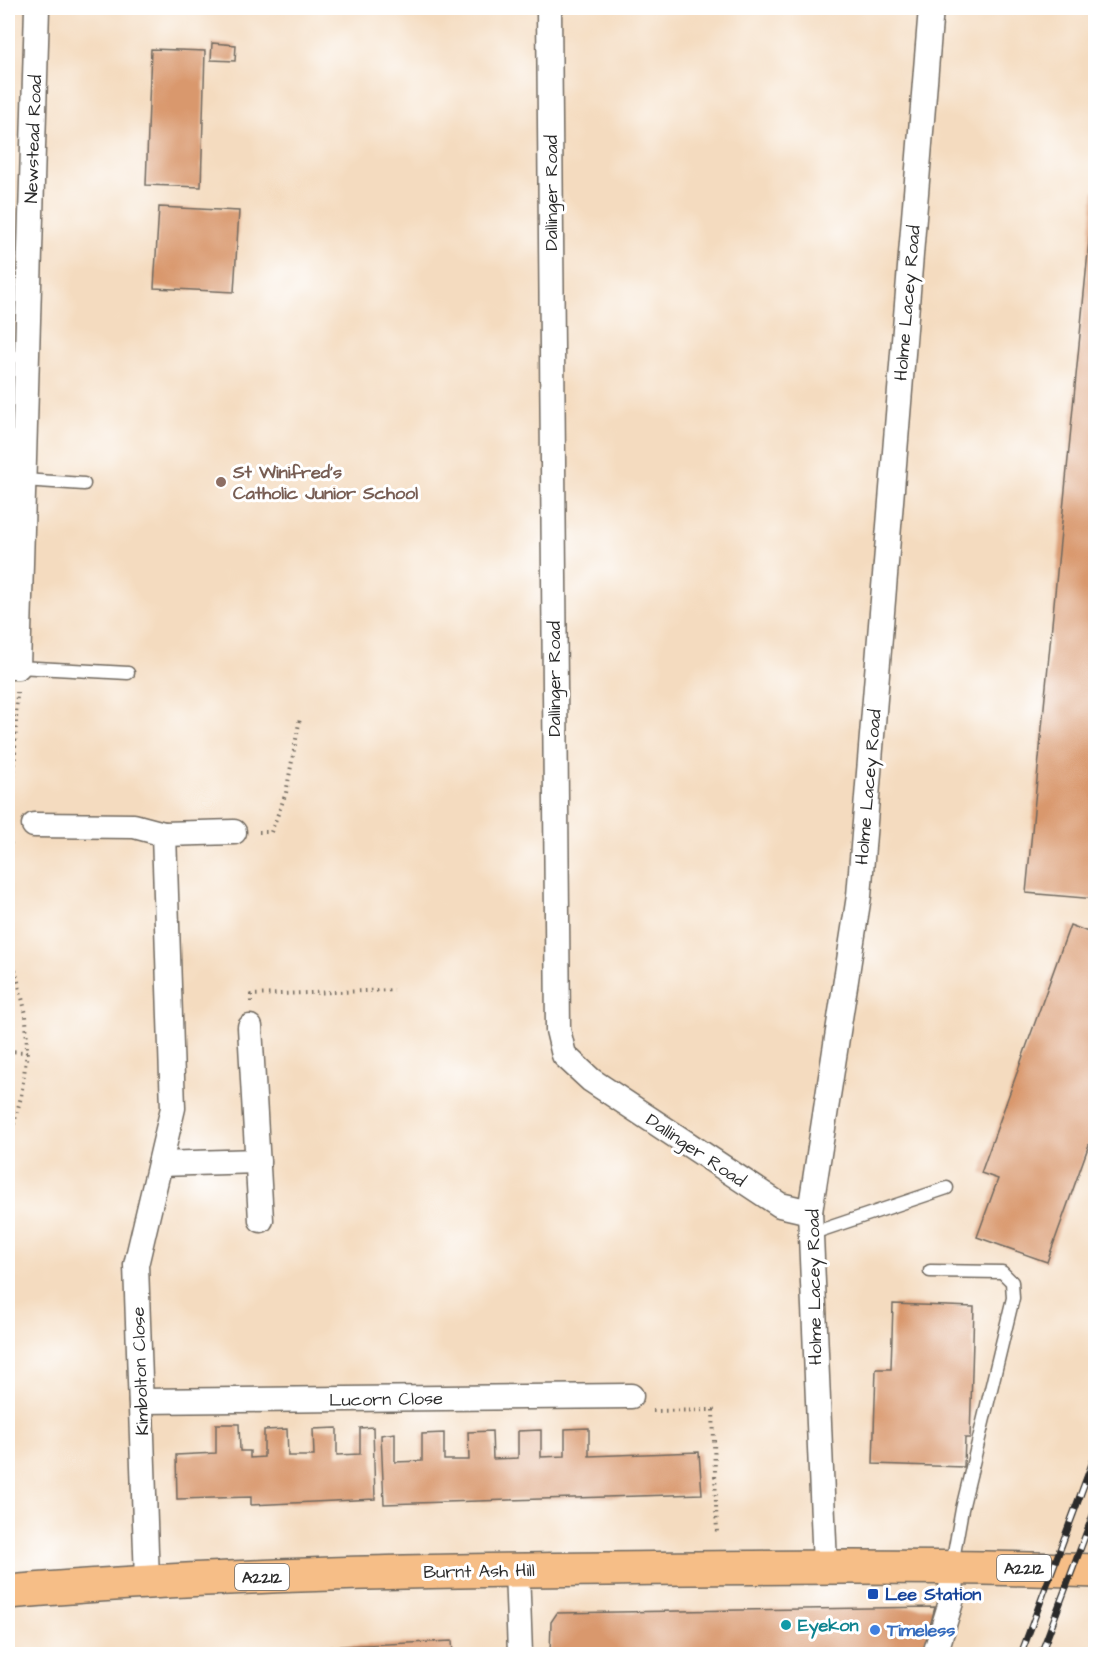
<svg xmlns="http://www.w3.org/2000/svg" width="1103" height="1662" font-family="'Architects Daughter',sans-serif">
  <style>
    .building { fill: #d9986d }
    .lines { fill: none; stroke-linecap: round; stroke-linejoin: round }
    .lane-casing { stroke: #71695f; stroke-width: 15 }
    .street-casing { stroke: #71695f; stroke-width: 27 }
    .primary-casing { stroke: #71695f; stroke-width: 36 }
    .path { stroke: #71695f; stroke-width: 4; stroke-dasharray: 1.5 4.5; stroke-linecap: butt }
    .lane { stroke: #fff; stroke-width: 12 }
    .street { stroke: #fff; stroke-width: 24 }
    .primary { stroke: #f6be87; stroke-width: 33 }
    .rail-casing { stroke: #2b2b2b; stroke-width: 7 }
    .rail { stroke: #fff; stroke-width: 4.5; stroke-dasharray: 14; stroke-linecap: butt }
    .education-dot { fill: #8d6e63; stroke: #fff; stroke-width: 2 }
    .transit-dot { fill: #1a4fb4; stroke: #fff; stroke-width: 2 }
    .culture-dot { fill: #0f9aa8; stroke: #fff; stroke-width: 2 }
    .shop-dot { fill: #3f7fe0; stroke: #fff; stroke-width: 2 }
    .labels { text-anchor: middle; stroke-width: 6; stroke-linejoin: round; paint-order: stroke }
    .shield { fill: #fff; stroke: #6b6b6b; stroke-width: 1.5 }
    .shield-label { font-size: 16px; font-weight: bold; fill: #2b2b2b }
    .street-label { font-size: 18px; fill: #2b2b2b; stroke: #fff }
    .education-label { font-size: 18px; font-weight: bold; fill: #785e54; stroke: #fff; text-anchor: start }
    .transit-label { font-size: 18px; font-weight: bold; fill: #164399; stroke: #fff; text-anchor: start }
    .culture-label { font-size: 18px; font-weight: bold; fill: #0d838f; stroke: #fff; text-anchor: start }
    .shop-label { font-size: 18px; font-weight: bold; fill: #366cbe; stroke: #fff; text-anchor: start }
  </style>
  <rect width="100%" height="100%" fill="#fff"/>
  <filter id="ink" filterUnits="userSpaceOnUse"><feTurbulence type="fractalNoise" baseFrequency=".0167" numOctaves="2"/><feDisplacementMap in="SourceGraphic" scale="12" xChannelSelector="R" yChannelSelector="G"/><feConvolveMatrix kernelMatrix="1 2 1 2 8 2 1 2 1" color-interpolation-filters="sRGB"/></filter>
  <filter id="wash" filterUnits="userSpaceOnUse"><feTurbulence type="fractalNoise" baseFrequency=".008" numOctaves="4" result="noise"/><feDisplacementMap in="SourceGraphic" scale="24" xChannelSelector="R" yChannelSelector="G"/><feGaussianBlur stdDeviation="1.35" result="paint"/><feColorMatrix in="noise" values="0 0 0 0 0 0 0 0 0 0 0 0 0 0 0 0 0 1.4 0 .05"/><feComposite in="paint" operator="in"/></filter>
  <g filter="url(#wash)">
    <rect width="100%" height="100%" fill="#f4dbbf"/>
    <g id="blocks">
      <g class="building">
        <path d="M212,43L236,45L235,61L211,60Z"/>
        <path d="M151,49L205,51L201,187L146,185Z"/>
        <path d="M1094,190L1096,191V899L1026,893Z"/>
        <path d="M159,207L239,211L234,292L154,288Z"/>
        <path d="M8,693H11L10,776H8Z"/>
        <path d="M1070,925L1096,935V1125L1047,1262L977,1237L998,1179L981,1173Z"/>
        <path d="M893,1304L974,1307L970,1438H965L964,1467L873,1464L876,1369H891Z"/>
        <path d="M216,1424H239L240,1451H250V1458L264,1457V1430L287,1429L288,1456H314L313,1429L337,1428V1455L360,1454V1428L373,1427L375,1499L251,1505V1497L177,1499L176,1455L216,1453Z"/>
        <path d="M589,1428V1456L699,1452L702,1494L384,1504L381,1435L395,1433V1462L422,1461V1434L444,1433V1460H469L468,1432L492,1431L493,1459L518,1458V1431L541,1430V1457L565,1456V1429Z"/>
        <path d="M935,1607L923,1654H885L855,1651L854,1654H550L551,1622L557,1613Z"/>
        <path d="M452,1641L453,1654H220L258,1650Z"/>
      </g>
    </g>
  </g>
  <g filter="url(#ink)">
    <use href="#blocks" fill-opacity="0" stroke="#71695f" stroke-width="1.5"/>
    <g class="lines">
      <defs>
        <g id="lane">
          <path d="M23,480L84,484"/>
          <path d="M18,667L128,673"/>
          <path d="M810,1234L947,1188"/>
          <path d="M930,1271L1002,1272L1012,1282L1013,1298L962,1509L952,1565"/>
        </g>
        <g id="street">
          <path d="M549,8L558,1030L564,1055L591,1080L780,1205L810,1212"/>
          <path d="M8,667H18L37,8"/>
          <path d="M34,825L134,826L164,834L173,1108L136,1265L147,1580"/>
          <path d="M164,834L234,832"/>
          <path d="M250,1027L261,1220"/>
          <path d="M160,1164L258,1161"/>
          <path d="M141,1401L631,1396"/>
          <path d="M825,1565L810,1212L859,896L931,8"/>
          <path d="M517,1569L520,1654"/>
          <path d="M935,1654L951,1602L952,1565"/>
        </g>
        <path id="primary" d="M8,1592C207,1575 408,1571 609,1569C771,1567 933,1565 1096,1571"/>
      </defs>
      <use href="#lane" class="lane-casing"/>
      <use href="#street" class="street-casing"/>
      <use href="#primary" class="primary-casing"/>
      <g class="path">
        <path d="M13,807L17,692"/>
        <path d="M259,832H271L286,793L300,718"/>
        <path d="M8,868L11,839"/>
        <path d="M8,910L11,953L26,1014L27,1052L21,1097L8,1146"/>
        <path d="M251,1002V995L394,990"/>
        <path d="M8,1051L27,1052"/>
        <path d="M653,1411L713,1410L717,1535"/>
      </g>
      <use href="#lane" class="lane"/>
      <use href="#street" class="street"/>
      <use href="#primary" class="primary"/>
      <defs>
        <g id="rail">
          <path d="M1021,1654L1096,1453"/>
          <path d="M1041,1654L1096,1507"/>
        </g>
      </defs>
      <use href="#rail" class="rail-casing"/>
      <use href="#rail" class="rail"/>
    </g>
  </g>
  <circle class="education-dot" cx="221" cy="482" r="6"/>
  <rect class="transit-dot" x="867" y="1588" width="12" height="12" rx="3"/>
  <circle class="culture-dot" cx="786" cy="1625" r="6"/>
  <circle class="shop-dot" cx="875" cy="1630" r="6"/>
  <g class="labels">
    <g class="shield">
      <rect x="997" y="1555" width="54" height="26" rx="4.5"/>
      <rect x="235" y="1564" width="54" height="26" rx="4.5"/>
    </g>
    <g class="shield-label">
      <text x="1024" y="1574">A2212</text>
      <text x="262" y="1583">A2212</text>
    </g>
    <g class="street-label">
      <text transform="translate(33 139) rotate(-88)" y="6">Newstead Road</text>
      <text transform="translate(551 193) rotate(-90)" y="6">Dallinger Road</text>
      <text transform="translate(907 303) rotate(-85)" y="6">Holme Lacey Road</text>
      <text transform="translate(554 679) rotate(-90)" y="6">Dallinger Road</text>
      <text transform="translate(868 787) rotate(-85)" y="6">Holme Lacey Road</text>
      <text transform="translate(696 1150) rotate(34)" y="6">Dallinger Road</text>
      <text transform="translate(814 1287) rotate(-91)" y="6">Holme Lacey Road</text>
      <text transform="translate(140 1371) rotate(-92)" y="6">Kimbolton Close</text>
      <text transform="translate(386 1399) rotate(-1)" y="6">Lucorn Close</text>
      <text transform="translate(479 1571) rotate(-1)" y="6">Burnt Ash Hill</text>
    </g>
    <g class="education-label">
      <text x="233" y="478">St Winifred's<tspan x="233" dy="21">Catholic Junior School</tspan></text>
    </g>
    <g class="transit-label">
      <text x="885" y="1600">Lee Station</text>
    </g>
    <g class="culture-label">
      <text x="798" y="1631">Eyekon</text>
    </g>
    <g class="shop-label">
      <text x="887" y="1636">Timeless</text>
    </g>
  </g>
  <rect width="1103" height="1662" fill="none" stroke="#fff" stroke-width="30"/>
</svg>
